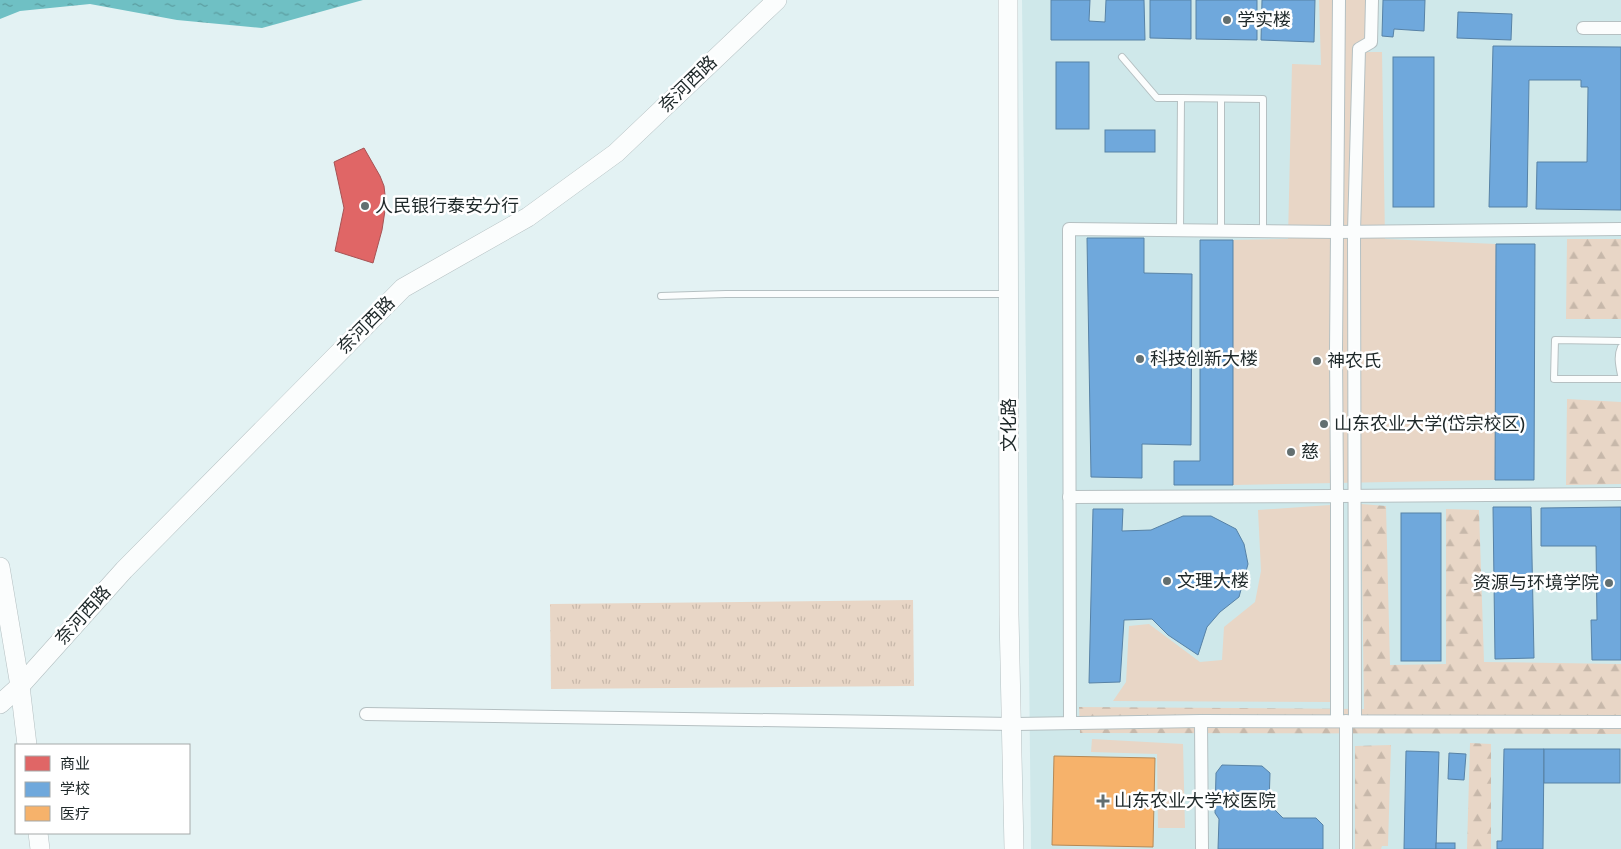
<svg xmlns="http://www.w3.org/2000/svg" width="1621" height="849" font-family="'Varela Round','Noto Sans SC',sans-serif">
  <style>
    .built { fill: #cfe8ea }
    .forest { fill: url(#forest-firs) }
    .park { fill: url(#park-tufts) }
    .garden { fill: #e8d6c6 }
    .water { fill: url(#water-ripples) }
    .shops { fill: #e06666; stroke: #a65354 }
    .schools { fill: #6fa8dc; stroke: #5782a6 }
    .health { fill: #f6b26b; stroke: #b58957 }
    .lines { fill: none; stroke-linecap: round; stroke-linejoin: round }
    .lane-casing { stroke: #b5c0c2; stroke-width: 8 }
    .street-casing { stroke: #b5c0c2; stroke-width: 14 }
    .secondary-casing { stroke: #b5c0c2; stroke-width: 20 }
    .lane { stroke: #fbfdfd; stroke-width: 6 }
    .street { stroke: #fbfdfd; stroke-width: 12 }
    .secondary { stroke: #fbfdfd; stroke-width: 19 }
    .poi-dot { fill: #636f70; stroke: #fff; stroke-width: 2 }
    .labels { text-anchor: middle; stroke-width: 5; stroke-linejoin: round; paint-order: stroke }
    .poi-label { font-size: 18px; fill: #1e2829; stroke: #fff; text-anchor: start }
    .street-label { font-size: 18px; fill: #1e2829; stroke: #fff }
  </style>
  <defs>
    <pattern id="forest-firs" width="22" height="20" patternUnits="userSpaceOnUse" patternTransform="scale(1.25)"><rect width="22" height="20" fill="#e8d6c6"/><path d="M5 1l3.5 6h-7zM16 11l3.5 6h-7z" fill="#c7b8aa"/></pattern>
    <pattern id="park-tufts" width="24" height="20" patternUnits="userSpaceOnUse" patternTransform="scale(1.25)"><rect width="24" height="20" fill="#e8d6c6"/><path d="M3 7l-1-3M5 7V3M7 7l1-3M15 17l-1-3M17 17v-4M19 17l1-3" fill="none" stroke="#c7b8aa"/></pattern>
    <pattern id="water-ripples" width="26" height="14" patternUnits="userSpaceOnUse" patternTransform="scale(1.25)"><rect width="26" height="14" fill="#6fc0c4"/><path d="M2 4q2-2 4 0t4 0M15 11q2-2 4 0t4 0" fill="none" stroke="#5b9c9f"/></pattern>
  </defs>
  <rect width="100%" height="100%" fill="#e3f2f3"/>
  <path class="built" d="M1022,0H1621V849H1031Z"/>
  <g class="forest">
    <path d="M1567,239H1621V319H1566Z"/>
    <path d="M1567,399L1621,402V484L1566,485Z"/>
    <path d="M1361,504L1386,506L1390,665L1446,664V509L1479,510L1484,662L1621,664V734L1080,733L1079,707L1364,709Z"/>
    <path d="M1470,743L1491,744V849H1467Z"/>
    <path d="M1391,745L1388,846H1382L1381,849H1355V746Z"/>
  </g>
  <path class="park" d="M913,600L914,686L551,689L550,604Z"/>
  <g class="garden">
    <path d="M1319,0H1366V52H1382L1385,239L1496,244L1495,480L1233,485V240L1288,239L1292,64L1321,65Z"/>
    <path d="M1330,505L1332,702L1113,701L1126,682L1129,626L1149,624L1200,662L1222,660L1224,627L1255,602L1261,571L1258,510Z"/>
    <path d="M1092,739L1183,744L1185,828H1158L1157,754L1091,752Z"/>
  </g>
  <path class="water" d="M0,0H363L262,28L177,20L90,4L20,11L0,19Z"/>
  <path class="shops" d="M364,148L380,176L384,186L386,204L382,230L373,263L335,251L344,208L334,162Z"/>
  <g class="schools">
    <path d="M1051,0H1090L1089,21L1105,22L1106,0H1144L1145,40H1051Z"/>
    <path d="M1150,0H1191V39L1150,38Z"/>
    <path d="M1196,0H1257V40L1196,39Z"/>
    <path d="M1262,0H1315L1314,42L1261,40Z"/>
    <path d="M1383,0H1425L1424,31L1394,29L1393,37L1382,36Z"/>
    <path d="M1458,12L1512,14L1511,40L1457,38Z"/>
    <path d="M1493,46L1621,47V210L1536,209L1537,162H1587L1588,87H1581V80H1529L1527,207H1489Z"/>
    <rect x="1393" y="57" width="41" height="150"/>
    <rect x="1056" y="62" width="33" height="67"/>
    <rect x="1105" y="130" width="50" height="22"/>
    <path d="M1087,238H1144V273L1192,274L1191,445L1142,444V478L1091,477Z"/>
    <path d="M1200,240H1233V485H1174V461H1200Z"/>
    <path d="M1496,244H1535L1534,480H1495Z"/>
    <path d="M1493,507H1531L1534,658L1495,659Z"/>
    <path d="M1621,507V660H1592L1591,620H1597L1596,546H1541V508Z"/>
    <path d="M1093,509H1123L1122,531L1151,530L1183,516H1211L1236,529L1244,544L1248,564L1239,597L1220,612L1207,627L1198,655L1168,635L1152,619L1124,620L1120,682L1089,683Z"/>
    <rect x="1401" y="513" width="40" height="148"/>
    <path d="M1504,749H1544L1543,849H1497V841H1502Z"/>
    <rect x="1544" y="749" width="76" height="34"/>
    <path d="M1406,751L1439,752L1436,849H1404Z"/>
    <path d="M1449,753L1466,754L1464,780L1448,779Z"/>
    <path d="M1222,765L1262,766L1270,773L1269,804L1283,818H1316L1323,825V849H1218L1219,819L1215,813L1216,773Z"/>
    <rect x="1436" y="843" width="19" height="6"/>
  </g>
  <path class="health" d="M1054,756L1155,758L1153,847L1052,845Z"/>
  <g class="lines">
    <defs>
      <g id="lane">
        <path d="M1122,57L1157,98H1181"/>
        <path d="M1180,230L1181,98L1263,99V231"/>
        <path d="M1221,231V99"/>
        <path d="M661,296L726,294H1006"/>
        <path d="M1621,341L1555,340L1554,379H1621"/>
        <path d="M1621,347C1617,356 1619,365 1621,375"/>
      </g>
      <g id="street">
        <path d="M1339,0L1336,351L1337,496L1621,494"/>
        <path d="M1583,28H1621"/>
        <path d="M1069,497L1337,496V721"/>
        <path d="M366,714L1013,724L1201,721L1621,722"/>
        <path d="M1201,721L1202,849"/>
        <path d="M1355,721L1354,231L1359,49L1371,42L1372,0"/>
        <path d="M1070,723L1069,229L1337,232L1621,229"/>
        <path d="M1346,849V721"/>
      </g>
      <g id="secondary">
        <path d="M1008,0L1009,615L1014,849"/>
        <path d="M0,567L20,686L27,745"/>
        <path d="M0,704L20,686L124,570L403,288L528,217L616,153L777,0"/>
        <path d="M38,833L40,849"/>
      </g>
    </defs>
    <use href="#lane" class="lane-casing"/>
    <use href="#street" class="street-casing"/>
    <use href="#secondary" class="secondary-casing"/>
    <use href="#lane" class="lane"/>
    <use href="#street" class="street"/>
    <use href="#secondary" class="secondary"/>
  </g>
  <g class="poi-dot">
    <circle cx="1227" cy="20" r="5"/>
    <circle cx="365" cy="206" r="5"/>
    <circle cx="1140" cy="359" r="5"/>
    <circle cx="1317" cy="361" r="5"/>
    <circle cx="1324" cy="424" r="5"/>
    <circle cx="1291" cy="452" r="5"/>
    <circle cx="1167" cy="581" r="5"/>
    <circle cx="1609" cy="583" r="5"/>
    <path d="M1100.5 793.5h5v5h5v5h-5v5h-5v-5h-5v-5h5z"/>
  </g>
  <g class="labels">
    <g class="poi-label">
      <text x="1237" y="26">学实楼</text>
      <text x="375" y="212">人民银行泰安分行</text>
      <text x="1150" y="365">科技创新大楼</text>
      <text x="1327" y="367">神农氏</text>
      <text x="1334" y="430">山东农业大学(岱宗校区)</text>
      <text x="1301" y="458">慈</text>
      <text x="1177" y="587">文理大楼</text>
      <text x="1599" y="589" text-anchor="end">资源与环境学院</text>
      <text x="1114" y="807">山东农业大学校医院</text>
    </g>
    <g class="street-label">
      <text transform="translate(688 84) rotate(-44)" y="6">奈河西路</text>
      <text transform="translate(366 325) rotate(-45)" y="6">奈河西路</text>
      <text transform="translate(1009 425) rotate(-90)" y="6">文化路</text>
      <text transform="translate(83 615) rotate(-48)" y="6">奈河西路</text>
    </g>
  </g>
  <rect x="15" y="744" width="175" height="90" fill="#ffffff" stroke="#a5a9a9"/>
  <rect x="25" y="756" width="25" height="15" fill="#e06666" stroke="#a5a9a9"/>
  <text x="60" y="769" font-size="15" fill="#1e2829">商业</text>
  <rect x="25" y="782" width="25" height="15" fill="#6fa8dc" stroke="#a5a9a9"/>
  <text x="60" y="794" font-size="15" fill="#1e2829">学校</text>
  <rect x="25" y="806" width="25" height="15" fill="#f6b26b" stroke="#a5a9a9"/>
  <text x="60" y="819" font-size="15" fill="#1e2829">医疗</text>
</svg>
